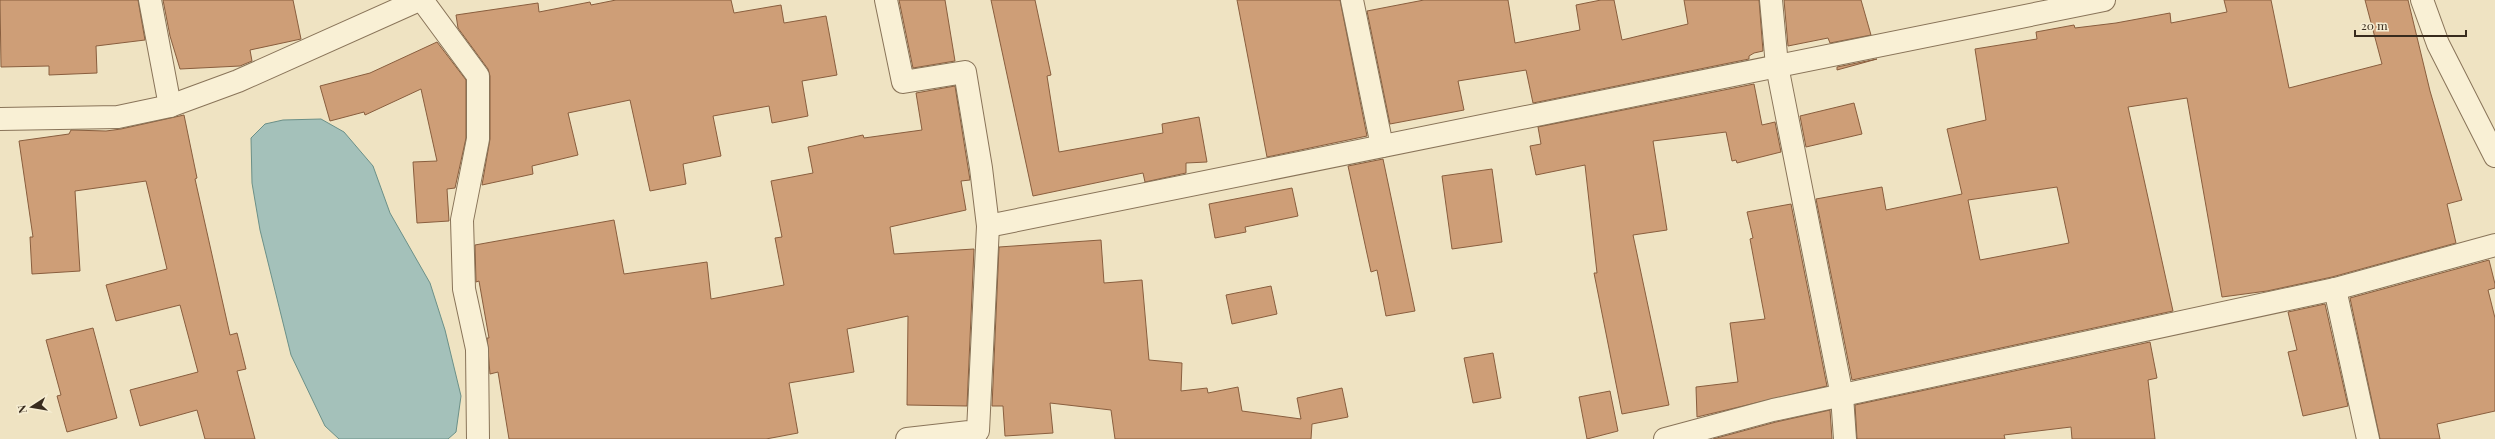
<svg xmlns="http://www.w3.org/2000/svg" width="2495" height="439" font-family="'Playfair Display',serif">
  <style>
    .water { fill: #a4c1ba; stroke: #6b9088 }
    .building { fill: #ce9e77; stroke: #895e3e; fill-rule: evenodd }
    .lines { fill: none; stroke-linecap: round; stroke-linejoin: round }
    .minor-casing { stroke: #897459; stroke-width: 24 }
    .minor { stroke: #f9f0d5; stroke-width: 22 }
  </style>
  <rect width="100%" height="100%" fill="#efe3c2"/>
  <path class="water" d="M321,119L344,132L373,166L390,213L430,283L445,330L461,396L456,432L448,439H339L325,426L291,355L260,230L252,183L251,138L265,124L283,120Z"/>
  <g class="building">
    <path d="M0,0H138L145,40L96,46L97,73L49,75V66L1,67Z"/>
    <path d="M163,0H293L301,39L250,50L252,61L240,66L180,69L170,36Z"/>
    <path d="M616,0H731L734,13L781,5L784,23L826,16L837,75L802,81L808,116L772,123L769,106L713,116L721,156L683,164L686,184L650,191L630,100L568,113L578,155L532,166L533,174L482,185L490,139V76L488,69L458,28L456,15L538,3L539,12L590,2L591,5Z"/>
    <path d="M899,0H945L955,61L913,68Z"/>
    <path d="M991,0H1035L1051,75L1047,76L1059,152L1163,133L1162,124L1199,117L1207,162L1186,163V173L1145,182L1143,173L1033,196Z"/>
    <path d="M1237,0H1340L1367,136L1267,157Z"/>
    <path d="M1424,0H1508L1515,43L1580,30L1576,5L1601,0H1614L1622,40L1688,24L1684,0H1759L1763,51L1754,53L1749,56V59L1533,103L1526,70L1458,81L1464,110L1390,124L1367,11Z"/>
    <path d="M1784,0H1861L1871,35L1830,43L1828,38L1788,46Z"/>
    <path d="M2224,0H2271L2289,88L2382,64L2365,0H2408L2430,91L2462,200L2447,204L2456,243L2332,277L2267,291L2222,297L2187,98L2128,107L2173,311L1852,380L1816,199L1882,187L1886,210L1962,194L1947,129L1986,120L1975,49L2037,39L2036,32L2074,25L2075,28L2116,23L2170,13L2171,23L2227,12ZM2057,187L2069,243L1980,260L1968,200Z"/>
    <path d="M437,42L466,80V138L455,188L447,189L449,221L417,223L413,162L437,161L421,89L365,115L364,112L330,121L320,86L370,73Z"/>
    <path d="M1877,59L1837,70V67Z"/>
    <path d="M1754,84L1762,125L1775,122L1781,152L1737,163L1736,160L1732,161L1726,132L1653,141L1667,230L1633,235L1669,405L1622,414L1594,273H1597L1585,165L1536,175L1530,146L1541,144L1538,127Z"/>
    <path d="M955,86L970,180L961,181L966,210L890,227L894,254L974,249L967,406L907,405L908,316L847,329L854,372L789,383L798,433L766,439H509L498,372L490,374L487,338H489L479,281L476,282L475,245L614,220L624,274L707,262L711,299L784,285L775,238L782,237L771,181L813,173L808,147L863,135L864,138L922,130L916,93Z"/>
    <path d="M1854,103L1862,134L1806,147L1800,116Z"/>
    <path d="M184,115L197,178L195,179L230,335L237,333L246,369L237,371L255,439H205L197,410L140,426L130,390L198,372L180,305L116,321L106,285L167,269L146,181L75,191L80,271L32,274L30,237H33L19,141L69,134L71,130L106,131L121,129Z"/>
    <path d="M1383,159L1415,311L1386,316L1377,270L1371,272L1348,166Z"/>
    <path d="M1492,169L1502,242L1452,249L1442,176Z"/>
    <path d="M1292,188L1298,216L1245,227L1246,232L1215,238L1209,204Z"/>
    <path d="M1791,204L1827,386L1697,417L1696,387L1738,382L1730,323L1765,319L1750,239L1753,238L1747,212Z"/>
    <path d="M1101,240L1104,283L1142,280L1149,360L1182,363L1181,391L1207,388L1208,393L1238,387L1242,411L1301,419L1297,398L1342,388L1348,417L1312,424L1311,439H1115L1111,410L1050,403L1053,433L1005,436L1003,406H992L999,247Z"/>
    <path d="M2489,260L2495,284V288L2488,290L2495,318V411L2437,424L2440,439H2380L2350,298Z"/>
    <path d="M1271,286L1277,314L1232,324L1226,295Z"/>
    <path d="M2325,304L2348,406L2303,416L2288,352L2297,350L2288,312Z"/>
    <path d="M93,328L117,418L67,432L57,396L61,395L46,340Z"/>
    <path d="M2150,342L2157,378L2148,380L2155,439H2072L2071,427L2004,435L2005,439H1857L1855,405Z"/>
    <path d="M1493,353L1501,398L1473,403L1464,358Z"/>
    <path d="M1610,391L1618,431L1587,439L1579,397Z"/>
    <path d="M1830,410L1832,439H1713L1776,422Z"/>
  </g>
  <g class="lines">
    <defs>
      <g id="minor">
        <path d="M150,0L170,106"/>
        <path d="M422,0L478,76V139L462,220L464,289L477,349L478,439"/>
        <path d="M886,0L903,82L965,72L981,168L988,226L978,431L907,439"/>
        <path d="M1352,0L1382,146"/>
        <path d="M1771,0L1777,66L1842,396L1845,439"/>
        <path d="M2422,0L2438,44L2495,156"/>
        <path d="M0,119L118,117L170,106L238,81L419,0"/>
        <path d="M988,226L2104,0"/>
        <path d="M2335,289L2368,439"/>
        <path d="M1665,439L1773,410L2335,289L2495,245"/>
      </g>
    </defs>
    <use href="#minor" class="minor-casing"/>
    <use href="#minor" class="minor"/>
  </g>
  <g transform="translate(32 407) rotate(258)" stroke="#f6edd2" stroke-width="3" paint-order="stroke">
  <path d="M0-3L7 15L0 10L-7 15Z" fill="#382b1d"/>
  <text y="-6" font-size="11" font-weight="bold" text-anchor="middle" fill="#382b1d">N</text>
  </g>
  <path d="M2355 30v6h111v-6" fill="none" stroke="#382b1d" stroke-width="2"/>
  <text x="2361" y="30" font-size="12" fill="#382b1d" stroke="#f6edd2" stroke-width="3" paint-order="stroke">20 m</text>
</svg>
